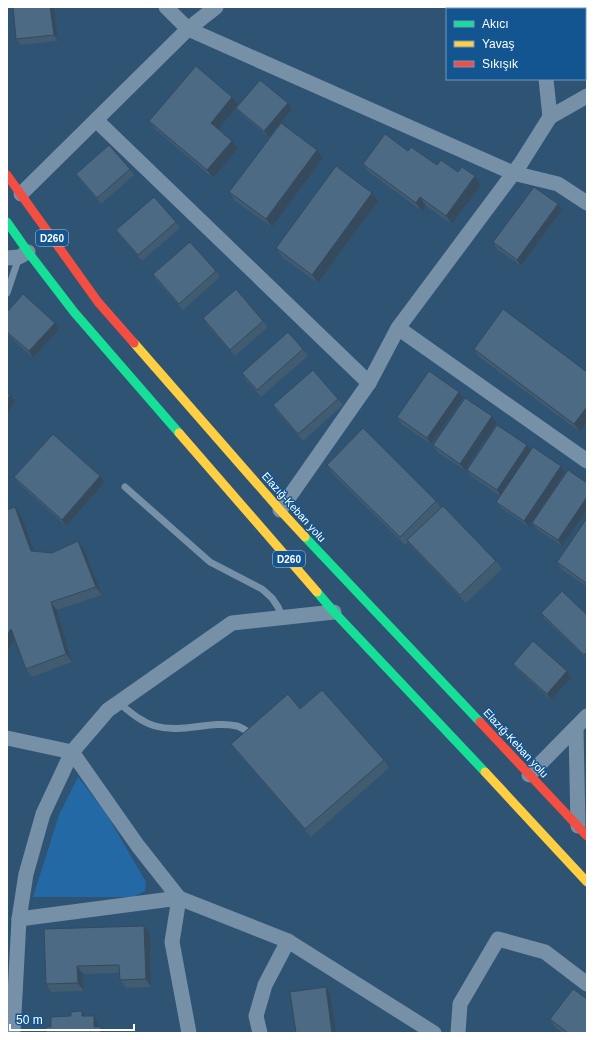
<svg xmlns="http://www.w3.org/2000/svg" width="594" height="1040" font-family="Helvetica,sans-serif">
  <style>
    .green { fill: #2369a6 }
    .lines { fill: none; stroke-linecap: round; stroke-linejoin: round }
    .lane { stroke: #7690a7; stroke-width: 7 }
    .street { stroke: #7690a7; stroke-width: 15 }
    .fast { stroke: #16e098; stroke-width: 9 }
    .slow { stroke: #ffcf43; stroke-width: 9 }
    .jam { stroke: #f24e42; stroke-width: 9 }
    .wall { fill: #415b71 }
    .shaded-wall { fill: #354a5c }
    .building { fill: #4c6a83; stroke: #354a5c }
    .labels { text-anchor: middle; stroke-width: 3; stroke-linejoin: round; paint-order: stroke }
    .shield { fill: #125590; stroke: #b8ccde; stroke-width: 1 }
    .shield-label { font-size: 10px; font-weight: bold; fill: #fff }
    .street-label { font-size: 11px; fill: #fff; stroke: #125590 }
  </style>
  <rect width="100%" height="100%" fill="#2f5373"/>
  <path class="green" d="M78,777L106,813L146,882L145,891L133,897H33L59,815Z"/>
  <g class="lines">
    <g class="lane">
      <path d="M7,293L19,257"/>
      <path d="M125,487L210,562L262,589L272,598L278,607L283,618"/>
      <path d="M119,703C130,712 141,722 155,726C183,734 210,720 237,726C241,727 245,730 248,732"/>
    </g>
    <g class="street">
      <path d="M166,7L188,29L513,173L558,184L587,203"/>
      <path d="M537,7V9"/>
      <path d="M546,79L550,117"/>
      <path d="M96,120L369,383"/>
      <path d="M21,194L188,29L216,7"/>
      <path d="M7,258L19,257L28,252"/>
      <path d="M398,328L587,461"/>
      <path d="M280,510L369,383L398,328L521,163L550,117L587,96"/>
      <path d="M576,728L578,826"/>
      <path d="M7,738L72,752L138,846L179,898L172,942L189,1033"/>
      <path d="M529,775L587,716"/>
      <path d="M19,919L179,898L288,941L434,1033"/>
      <path d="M13,1033L19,919L26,874L43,814L72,752L108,710L232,623L334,612"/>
      <path d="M260,1033L256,1016L265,985L288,941"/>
      <path d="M458,1033L460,1004L498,939L545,952L587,984"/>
    </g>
    <g class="fast">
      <path d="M7,222L28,252L74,312L179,433"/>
      <path d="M305,537L480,722"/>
      <path d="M317,592L334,612L485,772"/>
    </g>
    <g class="slow">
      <path d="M134,343L280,510L305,537"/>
      <path d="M179,433L317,592"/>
      <path d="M485,772L587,882"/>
    </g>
    <g class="jam">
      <path d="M7,175L98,302L134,343"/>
      <path d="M480,722L587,836"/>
    </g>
  </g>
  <g class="wall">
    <path d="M54,7L58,41L21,45L16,39Z"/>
    <path d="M288,103L292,109L281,123L323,158L272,227L235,201L229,192L279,126L269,137L241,114L236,108Z"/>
    <path d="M238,105L218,129L238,149L213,178L155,129L149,121Z"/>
    <path d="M408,151L437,165L458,172L475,176L481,185L452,224L426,206L422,211L369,172L363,164Z"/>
    <path d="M130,169L134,175L101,204L80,180L76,174Z"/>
    <path d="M378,201L318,283L282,257L276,248Z"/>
    <path d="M558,204L562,210L521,266L497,249L493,242Z"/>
    <path d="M176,222L180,228L142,261L120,236L116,230Z"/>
    <path d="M216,271L220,277L183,310L157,281L153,274Z"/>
    <path d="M503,309L580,432L479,357L474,349Z"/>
    <path d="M7,312L59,329L33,358L7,334Z"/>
    <path d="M203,318L263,321L268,327L235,356L207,325Z"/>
    <path d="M303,349L308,356L261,397L246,380L242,373Z"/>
    <path d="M459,392L463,398L431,444L401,424L397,417Z"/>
    <path d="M338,399L343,405L303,441L277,412L273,405Z"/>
    <path d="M497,422L465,470L437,452L433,445Z"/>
    <path d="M527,445L531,450L565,472L529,527L501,508L496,502L500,496L471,476L467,470Z"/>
    <path d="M327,465L436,501L441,508L496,561L502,569L466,603L413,548L408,542L405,545L332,473Z"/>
    <path d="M100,476L105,482L66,526L19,484L14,477Z"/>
    <path d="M587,483V510L562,546L537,529L532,523Z"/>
    <path d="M15,507L21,515L34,551L52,553L84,549L102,595L57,610L72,662L32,677L26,669L15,640L7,653V510Z"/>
    <path d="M587,518V587L561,569L557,562Z"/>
    <path d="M541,613L587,615V659L545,619Z"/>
    <path d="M513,664L567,671L571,678L551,700L518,670Z"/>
    <path d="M300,709L384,760L389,768L311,837L237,752L231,744Z"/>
    <path d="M144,926L150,934L151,987L126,988L120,980V973L83,974L84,991L51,992L46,984Z"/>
    <path d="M550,1019L587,1033H563L555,1027Z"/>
  </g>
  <g class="shaded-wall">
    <path d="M50,7H54L58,41L54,35Z"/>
    <path d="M232,97L238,105L217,131L211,123Z"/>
    <path d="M288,103L292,109L269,137L264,131Z"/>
    <path d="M232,141L238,149L213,178L207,170Z"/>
    <path d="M317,150L323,158L272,227L266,219Z"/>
    <path d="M475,176L481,185L452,224L446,216Z"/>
    <path d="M372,193L378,201L318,283L312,275Z"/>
    <path d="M420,197L426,206L422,211L416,203Z"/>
    <path d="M558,204L562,210L521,266L517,260Z"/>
    <path d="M55,323L59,329L33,358L29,351Z"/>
    <path d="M459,392L463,398L431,444L427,438Z"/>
    <path d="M10,395L15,402L7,413V400Z"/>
    <path d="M587,407V422L580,432L574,424Z"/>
    <path d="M492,416L497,422L465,470L460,464Z"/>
    <path d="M527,445L531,451L501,496L497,490Z"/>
    <path d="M561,466L565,472L529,527L524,521Z"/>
    <path d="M100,476L105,482L66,526L62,520Z"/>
    <path d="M587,497V510L562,546L558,540Z"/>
    <path d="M15,507L21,515L37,559L31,551Z"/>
    <path d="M78,541L84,549L102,595L96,587Z"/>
    <path d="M51,602L57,610L72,662L66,654Z"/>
    <path d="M11,629L16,637L7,653V635Z"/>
    <path d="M587,652V658L584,655Z"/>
    <path d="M567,671L571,678L551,700L547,694Z"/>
    <path d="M144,926L150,934L151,987L146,979Z"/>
    <path d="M77,966L83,974L84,991L78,983Z"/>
    <path d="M326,987L330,994L336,1033H332Z"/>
    <path d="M82,1011L86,1018L82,1016Z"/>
    <path d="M94,1016L98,1022V1033L94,1027Z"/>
    <path d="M101,1027L106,1033H101Z"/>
  </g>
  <g class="building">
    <path d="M13,7H50L54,35L16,39Z"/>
    <path d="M196,66L232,97L211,123L232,141L207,170L149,121Z"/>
    <path d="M260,80L288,103L264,131L236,108Z"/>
    <path d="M281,123L317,150L266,219L229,192Z"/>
    <path d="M385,134L408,151L411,147L437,165L441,160L458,172L462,167L475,176L446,216L420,197L416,203L363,164Z"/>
    <path d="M109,145L130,169L97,198L76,174Z"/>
    <path d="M336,166L372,193L312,275L276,248Z"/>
    <path d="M534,187L558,204L517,260L493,242Z"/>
    <path d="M154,197L176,222L138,255L116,230Z"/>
    <path d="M190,242L216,271L179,304L153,274Z"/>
    <path d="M236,289L263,321L230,350L203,318Z"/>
    <path d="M23,294L55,323L29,351L7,332V312Z"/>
    <path d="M503,309L587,372V407L574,424L474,349Z"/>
    <path d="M288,332L303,349L257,390L242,373Z"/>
    <path d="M313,370L338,399L298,434L273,405Z"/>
    <path d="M429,371L459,392L427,438L397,417Z"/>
    <path d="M7,393L10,395L7,400Z"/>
    <path d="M465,398L492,416L460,464L433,445Z"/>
    <path d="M497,425L527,445L497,490L467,470Z"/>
    <path d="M363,428L436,501L400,537L327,465Z"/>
    <path d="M53,434L100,476L62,520L14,477Z"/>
    <path d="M533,447L561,466L524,521L496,502Z"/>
    <path d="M568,470L587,483V497L558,540L532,523Z"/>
    <path d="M443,506L496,561L460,595L407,540Z"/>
    <path d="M15,507L31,551L52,553L78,541L96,587L51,602L66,654L26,669L11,629L7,635V510Z"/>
    <path d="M587,518V581L586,583L557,562Z"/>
    <path d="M562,591L587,615V652L584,655L541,613Z"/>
    <path d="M533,641L567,671L547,694L513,664Z"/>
    <path d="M322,690L384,760L305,829L231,744L288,694L300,709Z"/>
    <path d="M144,926L146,979L120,980L119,965L77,966L78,983L46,984L44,929Z"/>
    <path d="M326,987L332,1033H296L290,992Z"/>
    <path d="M573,989L587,999V1033H568L550,1019Z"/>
    <path d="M82,1011V1016H94V1027H101V1033H46V1027H51V1017L71,1016V1012Z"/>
  </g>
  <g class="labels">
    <g class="shield">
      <rect x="36" y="230" width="32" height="16" rx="3"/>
      <rect x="273" y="551" width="32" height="16" rx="3"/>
    </g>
    <g class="shield-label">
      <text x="52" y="242">D260</text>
      <text x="289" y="563">D260</text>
    </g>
    <g class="street-label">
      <text transform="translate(294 507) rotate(48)" y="4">Elazığ-Keban yolu</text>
      <text transform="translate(516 743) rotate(47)" y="4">Elazığ-Keban yolu</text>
    </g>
  </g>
  <rect width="594" height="1040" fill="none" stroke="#ffffff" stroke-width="16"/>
  <rect x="446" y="8" width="140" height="72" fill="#125590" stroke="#7199bc"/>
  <rect x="454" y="21" width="20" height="6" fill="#16e098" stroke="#7199bc"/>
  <text x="482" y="28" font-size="12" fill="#ffffff">Akıcı</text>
  <rect x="454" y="41" width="20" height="6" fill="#ffcf43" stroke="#7199bc"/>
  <text x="482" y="48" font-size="12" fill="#ffffff">Yavaş</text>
  <rect x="454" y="61" width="20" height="6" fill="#f24e42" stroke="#7199bc"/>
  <text x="482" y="68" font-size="12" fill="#ffffff">Sıkışık</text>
  <path d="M10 1024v6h124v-6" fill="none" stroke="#ffffff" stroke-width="2"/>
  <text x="16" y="1024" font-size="12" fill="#ffffff" stroke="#125590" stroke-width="3" paint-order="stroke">50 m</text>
</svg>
